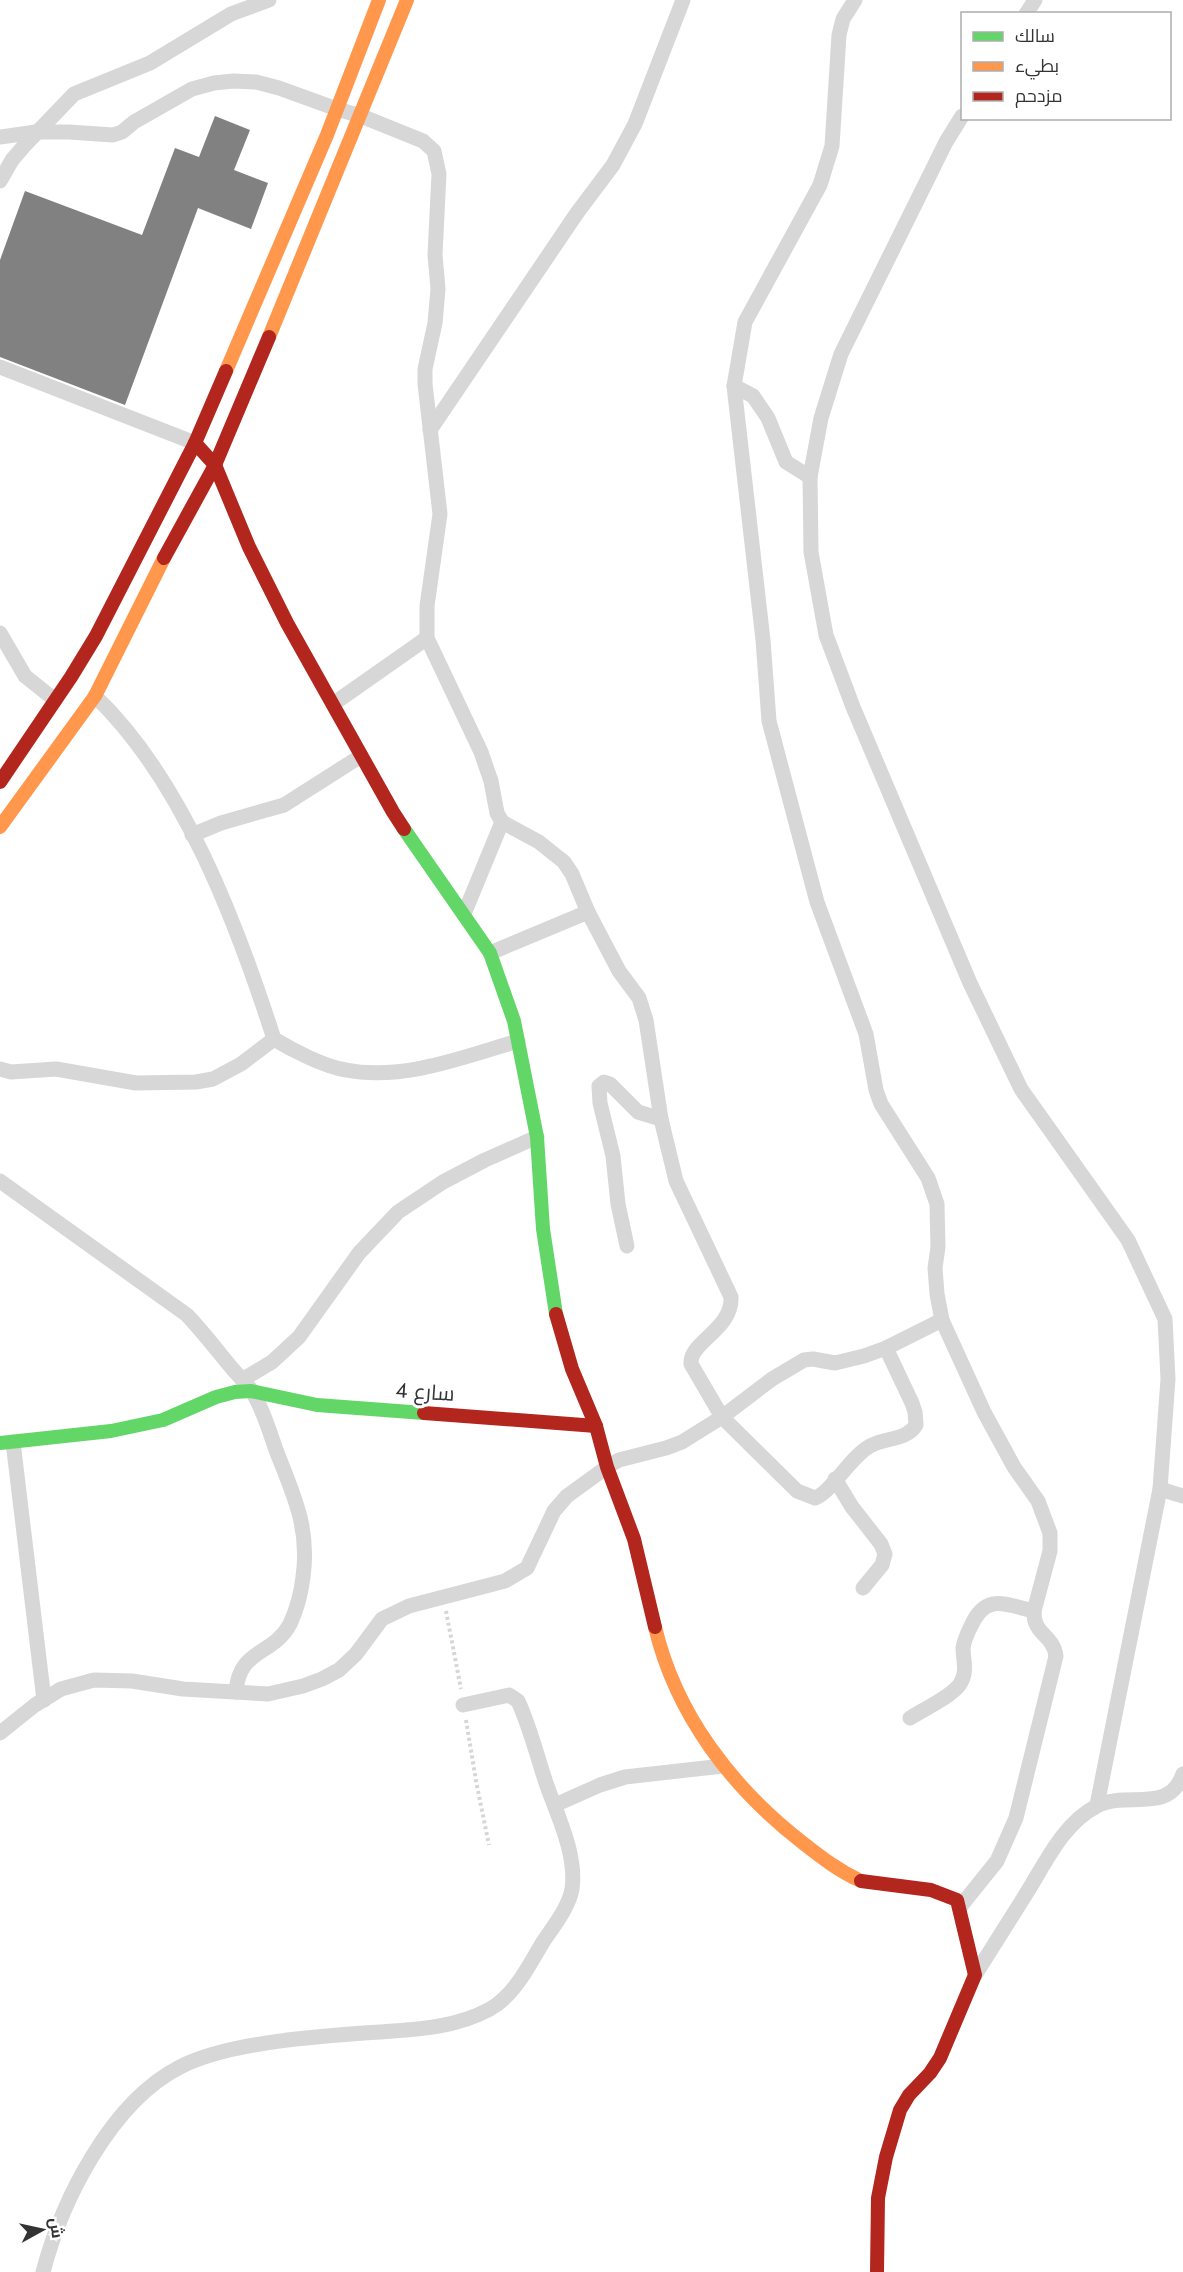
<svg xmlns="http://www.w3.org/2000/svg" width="1183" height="2272" font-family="Jost,Cairo,sans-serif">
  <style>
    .building { fill: #818181 }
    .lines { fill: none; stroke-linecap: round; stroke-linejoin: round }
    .path { stroke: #d6d6d6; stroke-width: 4; stroke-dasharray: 3 3; stroke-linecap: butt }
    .street { stroke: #d7d7d7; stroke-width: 15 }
    .fast { stroke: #63d668; stroke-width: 14 }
    .slow { stroke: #ff974d; stroke-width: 14 }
    .jam { stroke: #b3261e; stroke-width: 14 }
    .labels { text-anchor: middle; stroke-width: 6; stroke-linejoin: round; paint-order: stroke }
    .street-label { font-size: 21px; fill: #333; stroke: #fff }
  </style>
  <rect width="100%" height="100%" fill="#fff"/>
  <path class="building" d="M215,116L250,130L234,170L268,183L251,229L198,208L125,405L0,357V260L25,191L142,235L175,148L199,157Z"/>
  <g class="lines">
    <g class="path">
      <path d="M446,1611L461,1689"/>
      <path d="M466,1720L476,1781L489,1845"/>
    </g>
    <g class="street">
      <path d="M855,0L843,19L839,35L832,146L820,185L745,322L734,386L763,640L769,721L817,902L866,1034L876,1090L881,1104L928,1178L937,1204L938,1247L935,1268L937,1294L942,1320L984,1412L1014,1467L1038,1501L1050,1533V1551L1034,1611C1033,1635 1053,1634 1056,1656L1016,1818L997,1861L960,1907"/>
      <path d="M1026,14L1035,0"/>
      <path d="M962,116L946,142L841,354L821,418L810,477L811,552L826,635L853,707L970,983L1021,1089L1128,1240L1165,1319L1168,1379L1160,1489L1097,1805"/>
      <path d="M0,137L36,132H69L113,135L122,132L134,122L192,89L214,83L233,81L256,82L279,88L337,109L361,116L423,141L434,151L439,174L435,255L438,289L435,323L425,369V384L440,514L427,606V638L481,752L491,781L497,813L502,822L539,842L564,862L572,874L588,912L619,971L639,998L646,1020L661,1119L676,1181L731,1297C733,1329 689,1342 691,1364L722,1417L797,1491L815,1498C831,1493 850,1457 870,1446C885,1437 906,1441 916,1425L915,1412L912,1403L886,1348"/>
      <path d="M0,181L12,160L24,146L74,94L150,63L231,14L269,0"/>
      <path d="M0,367L195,443"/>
      <path d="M734,386L753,396L768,418L786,462L810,477"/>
      <path d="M430,430L577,213L613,165L635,124L683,0"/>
      <path d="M0,633L25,676L55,700"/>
      <path d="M333,704L427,638"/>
      <path d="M192,835L221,823L284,805L361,756"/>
      <path d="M464,914L502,822"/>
      <path d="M490,953L588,912"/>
      <path d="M274,1039C292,1050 325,1067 346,1070C403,1081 464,1057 518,1041"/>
      <path d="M0,1069L11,1072L56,1069L136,1083L196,1082L213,1079L241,1064L274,1039C237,924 183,780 95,696"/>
      <path d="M0,1181L187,1315C203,1332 216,1349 231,1367C237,1375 246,1382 252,1391C263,1409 269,1430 276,1450C293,1494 310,1527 303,1577C301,1594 297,1609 290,1624C273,1656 239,1648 236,1692"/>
      <path d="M627,1246L618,1204L613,1156L600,1103L599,1086L604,1082L610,1084L638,1112L661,1119"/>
      <path d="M242,1380L272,1362L299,1337L359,1253L398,1212L443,1182L485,1160L537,1137"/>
      <path d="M13,1442L44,1700"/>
      <path d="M835,1479L852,1507L881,1544L885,1554L882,1565L863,1588"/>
      <path d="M1160,1489L1183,1496"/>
      <path d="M910,1718C924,1709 951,1697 960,1684C968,1672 963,1660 963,1648C964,1640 968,1632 971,1626C986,1592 1006,1605 1034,1611"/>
      <path d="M0,1733L35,1705L61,1689L94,1680L132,1681L183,1689L268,1694L303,1686L322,1679L339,1670L356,1654L382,1619L409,1606L505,1581L527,1568L554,1511L567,1496L607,1467L619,1460L666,1448L682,1442L722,1417L772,1379L804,1360L813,1359L835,1363L864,1356L886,1348L942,1320"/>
      <path d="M555,1805L600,1785L625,1777L723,1766"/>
      <path d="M975,1975C992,1948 1009,1921 1026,1894C1045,1864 1063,1823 1097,1806C1127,1790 1169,1815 1183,1774"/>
      <path d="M43,2272C62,2200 111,2102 180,2067C226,2043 312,2037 364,2033C406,2030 452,2030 490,2009C515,1995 529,1965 543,1942C553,1927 569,1907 572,1889C577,1854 557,1815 546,1783C537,1756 530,1727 518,1701L509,1695L463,1705"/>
    </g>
    <g class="fast">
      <path d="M404,829L490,953L514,1021L537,1137L543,1229L556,1314"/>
      <path d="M0,1443L111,1431L163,1420L216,1397L235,1392L251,1391L317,1405L424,1413"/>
    </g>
    <g class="slow">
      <path d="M269,337L407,0"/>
      <path d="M226,371L327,135L379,0"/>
      <path d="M0,827L95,696L164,558"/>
      <path d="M655,1627C676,1715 732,1788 803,1843C822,1858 839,1871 861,1881"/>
    </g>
    <g class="jam">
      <path d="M195,443L215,465L249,547L287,623L393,812L404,829"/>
      <path d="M164,558L215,465L269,337"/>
      <path d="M0,782L71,677L96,636L195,443L226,371"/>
      <path d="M556,1314L572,1369L596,1426L607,1467L634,1539L655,1627"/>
      <path d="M424,1413L596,1426"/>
      <path d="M861,1881L931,1890L957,1900L975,1975L940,2058L930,2073L909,2095L900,2110L886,2157L878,2198L877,2272"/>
    </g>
  </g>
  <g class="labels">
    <g class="street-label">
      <text transform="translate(425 1392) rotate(4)" y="7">سارع 4</text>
    </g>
  </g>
  <rect x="961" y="12" width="210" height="108" fill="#ffffff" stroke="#adadad" stroke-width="1.5"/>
  <rect x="973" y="32" width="30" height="9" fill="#63d668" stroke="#adadad" stroke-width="1.5"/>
  <text x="1015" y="42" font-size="18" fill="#333333">سالك</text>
  <rect x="973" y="62" width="30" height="9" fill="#ff974d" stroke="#adadad" stroke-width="1.5"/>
  <text x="1015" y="72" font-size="18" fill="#333333">بطيء</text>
  <rect x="973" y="92" width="30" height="9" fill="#b3261e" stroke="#adadad" stroke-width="1.5"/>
  <text x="1015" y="102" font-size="18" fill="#333333">مزدحم</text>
  <g transform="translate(42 2230) rotate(82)" stroke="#ffffff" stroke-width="4.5" paint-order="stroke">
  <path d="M0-4.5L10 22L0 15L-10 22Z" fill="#333333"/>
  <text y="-9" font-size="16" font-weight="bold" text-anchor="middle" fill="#333333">ش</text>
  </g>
</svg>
